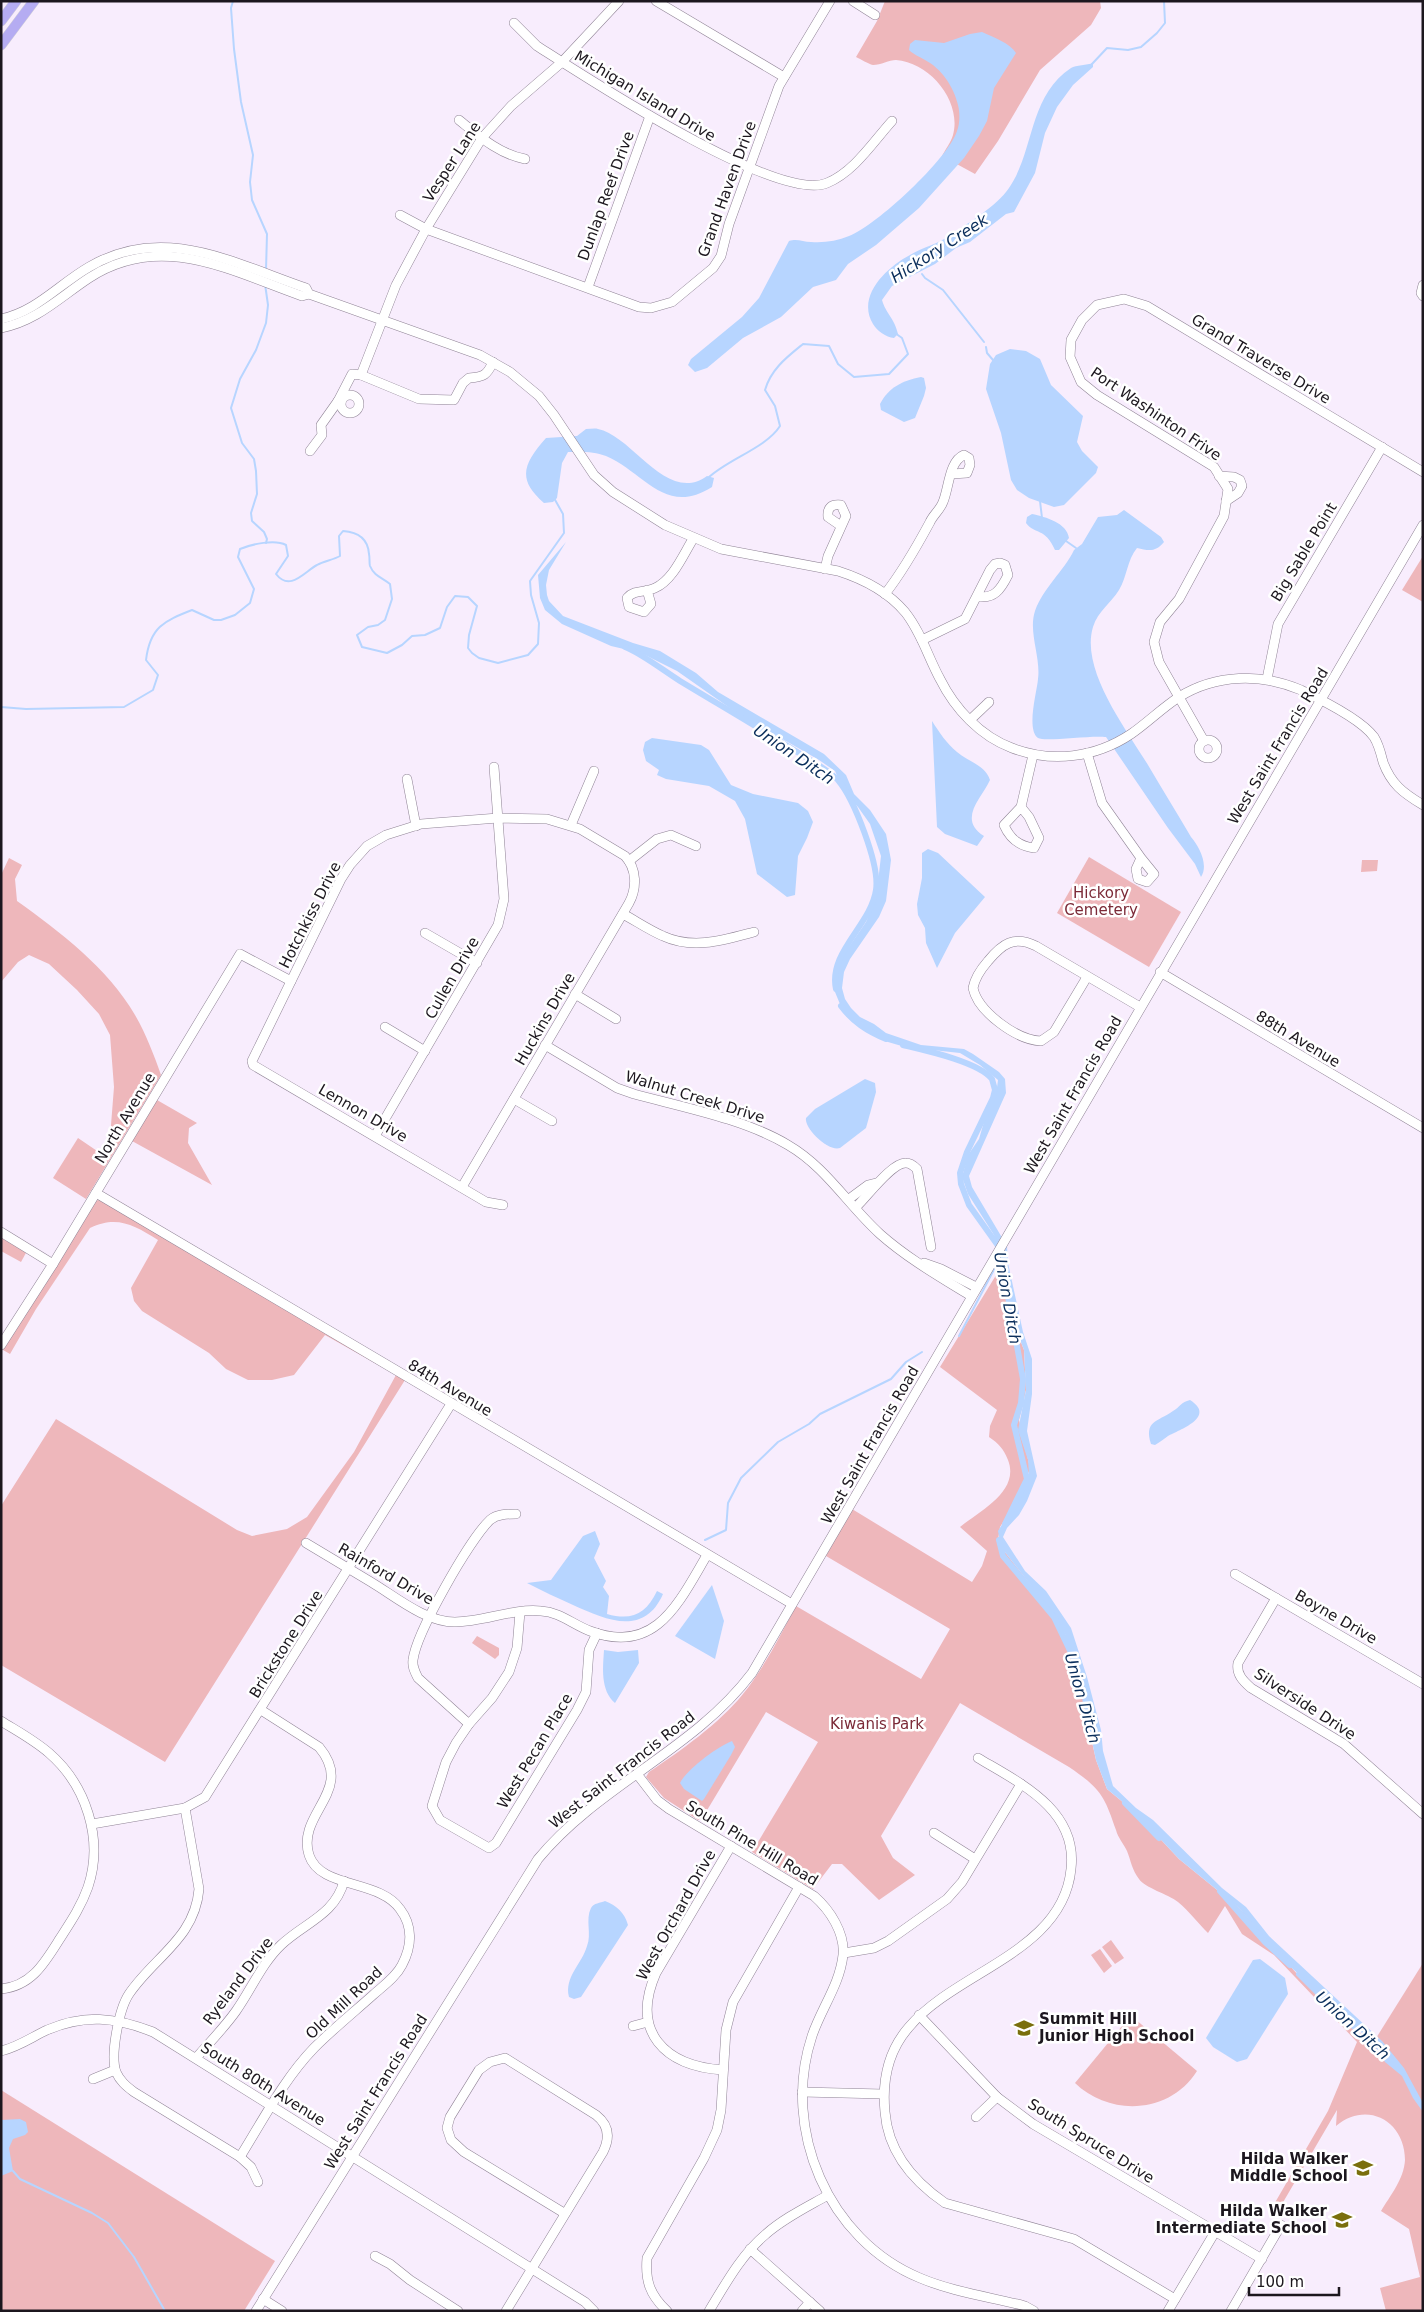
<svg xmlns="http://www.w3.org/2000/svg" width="1424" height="2312" font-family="'DejaVu Sans',sans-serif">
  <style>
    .green { fill: #eeb7bb }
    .water { fill: #b7d5ff }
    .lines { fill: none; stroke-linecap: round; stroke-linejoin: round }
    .stream { stroke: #b7d5ff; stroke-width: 2 }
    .canal { stroke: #b7d5ff; stroke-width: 6 }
    .minor-casing { stroke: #908496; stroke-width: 10 }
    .major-casing { stroke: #d6d5d6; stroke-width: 11 }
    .minor { stroke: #fff; stroke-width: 9 }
    .major { stroke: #b5acf2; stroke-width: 10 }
    .labels { text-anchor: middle; stroke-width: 5; stroke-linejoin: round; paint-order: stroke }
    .street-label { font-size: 15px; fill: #1c171e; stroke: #fff }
    .park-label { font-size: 15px; fill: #7b2a37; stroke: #fff }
    .poi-label { font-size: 15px; font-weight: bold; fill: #1c171e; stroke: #fff; text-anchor: end }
    .water-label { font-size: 16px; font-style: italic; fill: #0a2e5b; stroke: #fff }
  </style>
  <rect width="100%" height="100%" fill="#f8edfd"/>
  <g class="green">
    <path d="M885,1H1100L1101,8L1091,25L1040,70L998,141L975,174L942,156C945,150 951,142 953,135C962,102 931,63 896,60C889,60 881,65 873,65C868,64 861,59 856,57L877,21Z"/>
    <path d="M1423,556V602L1402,590Z"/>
    <path d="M1089,857L1181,912L1149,967L1057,913Z"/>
    <path d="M9,858L22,865L15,879L17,901C60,932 108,968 135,1015C146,1034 154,1055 161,1075L86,1199L53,1178L78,1138L103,1155L112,1142L111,1125L114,1087L110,1035L99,1014L77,990L49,964L29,955L18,962L1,982V875Z"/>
    <path d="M1362,860H1378L1377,871L1361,872Z"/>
    <path d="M157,1100L197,1123L189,1128L188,1143L212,1185L132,1141Z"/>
    <path d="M104,1199L396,1375L405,1380L165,1762L1,1665V1506L56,1419L237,1530L252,1536L287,1529L307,1517L354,1452L396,1375L325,1335L294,1375L272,1380H248L226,1369L209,1353L142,1311L134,1301L131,1288L158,1240C134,1225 117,1215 90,1228L36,1309L10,1354L3,1350L94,1201Z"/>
    <path d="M1,1235L27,1251L21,1262L1,1251Z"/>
    <path d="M1001,1267L1015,1327L1024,1350L1026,1390L1019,1420L1030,1468L1022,1492L1000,1527L998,1540L1001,1547L1053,1614L1065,1634L1089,1704L1088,1724L1096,1760L1107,1789L1136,1813L1179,1859L1238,1907L1298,1975L1307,1980L1335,2006L1344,2020L1373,2043L1423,1963V2311H1386L1380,2288L1420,2277L1409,2229L1381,2211C1390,2196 1404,2179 1405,2160C1405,2121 1367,2100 1336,2126L1337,2110L1275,2216L1269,2213L1328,2111L1357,2042L1274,1955L1242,1934L1225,1906L1208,1933C1198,1923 1189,1911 1178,1902C1168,1894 1145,1888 1139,1879C1132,1870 1131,1861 1127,1851C1124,1844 1118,1838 1116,1830C1104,1795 1101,1789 1069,1767L960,1703L881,1836L893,1858L915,1875L879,1900L842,1864H832L813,1889L752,1852L818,1742L766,1712L703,1817L698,1820L664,1798L646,1777L649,1772C679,1752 720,1723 743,1694C764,1668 780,1636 796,1606L921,1679L950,1629L826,1556L852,1509L972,1582L982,1566L987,1551L960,1527C981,1510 1020,1491 1008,1460C1003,1448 999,1444 989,1437L990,1426L997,1410L940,1367Z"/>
    <path d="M477,1636L499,1648V1655L495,1659L472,1643Z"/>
    <path d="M1111,1940L1124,1958L1115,1964L1102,1947Z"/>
    <path d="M1100,1949L1112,1966L1104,1973L1091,1955Z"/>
    <path d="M1135,2019L1197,2071C1170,2114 1110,2117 1075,2083L1127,2020Z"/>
    <path d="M1,2090L275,2261L244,2311H1Z"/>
  </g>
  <g class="water">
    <path d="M982,32C993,37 1010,43 1016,53L994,88L987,121L979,136L964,158L919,208L876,245L848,264L836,280L813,287L781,317L743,338L707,368L695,372L688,365L691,359L742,317L759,298L789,241C797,238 803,242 811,242C824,243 837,241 849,236C876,226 948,159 957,131C960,123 960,113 958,105C954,87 941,68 925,60C919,56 914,55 909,50L910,44L915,40L944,43L970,34Z"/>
    <path d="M1093,63V67L1073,85L1057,107L1045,133L1035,173L1014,212L1006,214L970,242L956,248L935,264L892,286L882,300C886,314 894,317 898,334L894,338C886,337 877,331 873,324C856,296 887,267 910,255C923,247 938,244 951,235C969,222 996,207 1009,188C1035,150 1028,97 1071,68C1076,65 1087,65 1093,63Z"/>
    <path d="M1010,349L1026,351L1040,359L1051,385L1083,416L1077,442L1082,451L1098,467L1096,473L1064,505L1054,507L1029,498L1017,490L1011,480L1001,433L986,389L990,364L996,355Z"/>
    <path d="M921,377L924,378L926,388L924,396L915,418L904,422L881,410L880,404C889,387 902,381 921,377Z"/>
    <path d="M586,429C590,429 595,428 598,429C633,436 667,505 707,476L714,478L712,487C665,517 644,472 606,456C594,451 581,452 568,452L562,463L557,498L553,502L544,503C516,479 524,463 546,438L577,436Z"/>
    <path d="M1124,510L1161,537L1164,542C1156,552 1149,551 1137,548C1127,560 1127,577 1119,590C1111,603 1098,611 1093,627C1080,670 1127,730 1148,765C1162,789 1177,813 1191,837C1199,846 1209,865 1201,877L1195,864L1168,828L1106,737C1091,735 1045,742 1038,738C1026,729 1037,692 1038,679C1041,657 1028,632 1035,611C1043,588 1064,571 1074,550L1082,544L1098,517L1117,515Z"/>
    <path d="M1032,514C1046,517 1067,523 1069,538L1059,550H1055C1045,527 1035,535 1026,523L1027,517Z"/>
    <path d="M566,542L549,570L546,585L547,595L549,601L563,616L633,643L660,651L696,673L718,692L824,754L846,775L854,794L870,810L886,834L891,860L886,901L879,917L850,959L844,972L842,988L845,999L851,1008L860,1017L874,1024L886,1033L921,1045L964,1049L973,1054L999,1072L1005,1079L1006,1093L969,1176L972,1187L1007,1246L1008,1263L1023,1332L1032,1359V1394L1027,1431L1037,1476L1027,1501L1019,1515L1007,1528L1003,1537L1025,1571L1046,1591L1071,1628L1087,1677L1101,1730L1103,1751L1113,1786L1136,1808L1153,1820L1222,1888L1246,1907L1269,1936L1382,2041L1404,2068L1423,2103V2112L1413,2098L1402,2076L1385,2062L1372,2042L1361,2032L1352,2029L1335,2006L1286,1963L1238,1907L1179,1859L1136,1813L1107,1789L1096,1760L1088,1723L1089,1704L1065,1634L1053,1614L1001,1547L998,1531L1022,1492L1029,1475L1028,1460L1018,1430L1026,1390L1024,1350L1015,1327L994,1235L968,1194L962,1177L968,1155L979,1139L986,1115L996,1095L998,1080L980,1065L960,1053L905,1047L888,1042L842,1009L835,992L837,973L842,957L866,922L876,899L881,856L870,824L858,807L844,792L835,771L819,760L737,713L677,671L641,653L611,646L562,624L545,610L540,598L538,575Z"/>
    <path d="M932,721C939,732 947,744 957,752C969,762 985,765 990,780C982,798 957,819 984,836L977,846L945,834L937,827Z"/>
    <path d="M652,738L701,745L709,750L731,785L753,794L798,803L808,811L813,822L807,838L798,856L795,895L787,897L757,874L745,819L735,801L709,786L666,779L657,775L659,770L646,761L643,750L645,742Z"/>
    <path d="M928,849L938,853L985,897L955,933L937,968L926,943L925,928L918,915L917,904L922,878V853Z"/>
    <path d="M865,1079L875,1083L876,1092L866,1128L840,1148C828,1152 804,1128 806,1118L815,1109Z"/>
    <path d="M1190,1400C1217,1417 1179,1430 1168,1436C1164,1439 1160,1442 1155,1445L1151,1444C1144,1421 1157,1422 1173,1411C1180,1407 1181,1402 1190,1400Z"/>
    <path d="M595,1531L600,1544L594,1558L606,1581L603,1587L609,1596L607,1614C632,1621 646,1614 657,1591L663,1594C644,1637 606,1620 573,1605C558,1598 542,1591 527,1583L551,1580L583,1536Z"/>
    <path d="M712,1585L724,1621L715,1659L675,1636Z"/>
    <path d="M604,1650L618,1652L638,1650L639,1663L615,1703C600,1690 603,1667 604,1650Z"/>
    <path d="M732,1741L735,1747L731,1755L704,1799L702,1801L684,1789L680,1783C687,1769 717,1747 732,1741Z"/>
    <path d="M605,1901C616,1905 625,1913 628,1925L581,1997L574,1999L569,1997C564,1977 582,1964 587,1946C592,1934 585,1920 591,1908C594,1903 600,1903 605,1901Z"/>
    <path d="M1260,1959L1285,1978L1288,1994L1247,2059L1237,2062L1213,2047L1206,2038L1253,1960Z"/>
    <path d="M20,2119L26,2122L28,2132L25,2135L13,2139L9,2148L13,2171L1,2176V2120Z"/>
  </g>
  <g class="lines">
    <g class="stream">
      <path d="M233,1L231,8L234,49L241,102L253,155L250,182L252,200L267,234L266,270"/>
      <path d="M1092,64L1107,48L1128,50L1141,47L1157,33L1165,23L1164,1"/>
      <path d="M922,274L925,278L943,290L984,342"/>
      <path d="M265,284L268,305L266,323L256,350L240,379L231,408L242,443L254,459L256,471L257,494L251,513L252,521L264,532L267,539L266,543"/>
      <path d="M986,347L987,353L993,360"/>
      <path d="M708,478C728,459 766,448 780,426L775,406L765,390C771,369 787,357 803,344L829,346L838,364L854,377L889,374L908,354L902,338L895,333"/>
      <path d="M1040,501L1042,518"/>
      <path d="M1066,541L1076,548"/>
      <path d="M1,707L26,709L124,707L153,690L158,675L146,660C150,627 164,621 192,610L214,620H221L235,615L250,603L254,589L238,557L240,549C252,544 275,539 286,545L288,556L276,574C290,592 304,572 317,565C324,561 333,560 340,556L339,536L343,531C358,532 368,539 369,554C370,558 369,563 370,566C374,576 383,578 390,584L392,599L385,620L378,625L368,627L357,635L362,647L387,653L402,645L412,636L425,635L440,628L447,607L455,596L468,597L477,606L469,635L468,648L472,653L479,658L498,663L528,655L538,644L539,623L531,595L530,581L564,533L563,514L554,498"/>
      <path d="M959,1336L998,1262L1001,1261"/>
      <path d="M705,1540L726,1530L728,1503L741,1478L778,1442L809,1424L820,1414L891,1379L906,1362L922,1352"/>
      <path d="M13,2171L20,2179L92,2213L108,2223L134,2257L165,2311"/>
    </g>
    <g class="canal">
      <path d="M625,647C641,653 664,671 680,681C718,704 756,726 794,750C808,759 826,768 838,780C854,799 880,865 876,890C871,925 828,952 836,989"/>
      <path d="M841,1006C853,1022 867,1031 886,1039"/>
      <path d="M903,1045C924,1050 979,1062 992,1079L995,1090L993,1098L967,1152L960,1173L961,1184L969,1205L999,1247"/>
      <path d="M1005,1524L1027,1479L1014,1425L1021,1403L1023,1379L1007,1291"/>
      <path d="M999,1540L1003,1556L1054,1617L1075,1661"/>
      <path d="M1083,1688L1090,1722"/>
      <path d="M1125,1803L1159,1838"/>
      <path d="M1220,1891L1265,1942L1290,1965"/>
      <path d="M1299,1974L1348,2023"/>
    </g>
    <defs>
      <g id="minor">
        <path d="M656,1L784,77"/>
        <path d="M853,1L875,15"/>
        <path d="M514,23L537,46C584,76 778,204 827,183C854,172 873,142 892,121"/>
        <path d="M459,120C479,136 499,154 525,159"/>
        <path d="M400,215L426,229L639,307L651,308L672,302L713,268L721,256L729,224L779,86L830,1"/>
        <path d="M1423,285L1421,293L1423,296"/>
        <path d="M588,287L650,116"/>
        <path d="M1,319C37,311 58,285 89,267C163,223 233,263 306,288L309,294L480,355L510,372L539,396L554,415L594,475L613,492L665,525L721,549L838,571C863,579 888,592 905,612C921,632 928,657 940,679C955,709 980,736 1012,748C1052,763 1095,758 1131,734C1147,723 1162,708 1179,697C1216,674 1261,673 1301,690C1322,700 1361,719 1374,737C1379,745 1381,754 1383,762C1391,784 1403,793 1423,805"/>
        <path d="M1,328C37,321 60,297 89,278C161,231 231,271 302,296L309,294"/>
        <path d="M361,375L396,285L426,229L482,138L511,106L562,62L619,1"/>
        <circle cx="350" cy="404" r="9"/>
        <path d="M341,402L338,401L352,374L361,375L419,399L454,400L463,383L469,378C484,377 487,375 493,362"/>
        <path d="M310,451L322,435L321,425L338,401"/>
        <path d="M1219,476L1234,477L1240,480L1242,486L1238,493L1226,501"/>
        <path d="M825,569L828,556L846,516L841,505C832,504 827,507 828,517L841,526"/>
        <path d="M647,590L651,604L644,612L629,607L627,598C635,589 645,593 655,588C673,580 683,555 693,539"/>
        <path d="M885,594C903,571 916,548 930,522C933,515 940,510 943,502C949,488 949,461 964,455L969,458L970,465L967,473L952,474"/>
        <path d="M922,640L965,619L990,570L995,564L1000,563L1005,565L1008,575C1001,589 994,600 977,596"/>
        <path d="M1267,679L1278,624L1382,447"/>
        <path d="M970,720L989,702"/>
        <circle cx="1208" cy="749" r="9"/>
        <path d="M1204,741L1159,662L1154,642L1160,622L1179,599L1224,516L1228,489L1214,467L1097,395L1081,382L1070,357L1071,340L1082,320L1097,305L1124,299L1147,306L1423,472"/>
        <path d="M1087,753L1102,803L1141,858L1136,869L1138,879L1147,882L1154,874L1141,858"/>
        <path d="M407,779L416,826"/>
        <path d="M1021,807L1029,817L1039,838L1034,848C1019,846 1010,839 1004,825L1021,807L1033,755"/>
        <path d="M571,825L594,771"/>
        <path d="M629,861L657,839L671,835L696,846"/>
        <path d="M623,914C636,921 649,930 663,936C693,950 724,940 754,932"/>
        <path d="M425,933L477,963"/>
        <path d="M1160,972L1423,1128"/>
        <path d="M1087,977L1054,1032L1041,1041C1017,1040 978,1012 973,988C975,977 981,969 988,961C1002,944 1014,935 1036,946L1140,1007"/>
        <path d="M575,994L616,1019"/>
        <path d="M385,1027L425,1051"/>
        <path d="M545,1045L617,1088L634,1094C682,1107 745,1119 788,1145C826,1167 848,1205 880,1234C907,1258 940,1277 971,1296"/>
        <path d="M514,1099L552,1121"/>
        <path d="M375,1136L498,925L504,899L494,767"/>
        <path d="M462,1187L629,903C637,888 637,869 625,856L580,829L547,819L498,818L421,824L386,835L367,846L350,865L341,879L252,1061L253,1065L486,1202L503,1205"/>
        <path d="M96,1193L792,1604"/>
        <path d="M849,1199L868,1185L876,1183"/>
        <path d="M856,1207C867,1197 892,1162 906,1163C911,1163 914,1166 917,1169L931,1247"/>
        <path d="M1,1232L53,1264"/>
        <path d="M924,1263L941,1269L976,1287"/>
        <path d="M1,1345L53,1264L240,954L291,981"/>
        <path d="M306,1543C328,1556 349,1569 371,1582C396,1597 425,1622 455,1622C484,1622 513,1608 541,1611C560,1612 572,1624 590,1631C656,1656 679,1602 707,1555"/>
        <path d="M1235,1574L1423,1684"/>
        <path d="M1276,1598L1238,1663C1236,1674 1243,1681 1251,1688L1344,1744L1423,1814"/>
        <path d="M520,1612L517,1648L509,1672L492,1698L469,1724L456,1743L446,1762L432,1806L440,1820L489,1848L496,1843L577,1710L586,1692L589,1650L597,1633"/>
        <path d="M1,1721C17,1731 34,1740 49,1753C86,1785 104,1839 88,1887C81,1907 70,1923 59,1940C44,1964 31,1986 1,1989"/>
        <path d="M469,1724L418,1678C415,1672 412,1667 413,1660C416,1633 470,1539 490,1520C497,1514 507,1514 516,1514"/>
        <path d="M978,1758C1020,1783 1078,1810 1071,1869C1063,1952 956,1971 909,2027C888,2051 882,2081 885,2112C888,2152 913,2181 945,2203L1074,2239L1175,2299"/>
        <path d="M637,1774L657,1800L669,1809L814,1896C830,1910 845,1933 843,1955C840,1984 821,2009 812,2036C781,2129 828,2240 920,2278C953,2292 991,2297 1025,2306L1034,2311"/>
        <path d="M185,1808L199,1889C195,1938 154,1957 129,1994C119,2009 110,2055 116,2072C120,2081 126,2086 134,2092L240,2157L251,2167L258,2182"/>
        <path d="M92,1824L185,1808L205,1797L451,1404"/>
        <path d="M934,1833L975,1859"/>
        <path d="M844,1953L874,1948L888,1941L947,1899L962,1882L1021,1784"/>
        <path d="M919,2015L997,2097L1033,2124L1262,2259"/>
        <path d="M633,2026L648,2022"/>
        <path d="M1,2051C18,2047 32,2037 47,2030C85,2014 115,2017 153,2032L585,2302L594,2311"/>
        <path d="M196,2058C209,2043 224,2028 236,2011C251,1990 262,1963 281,1945C304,1923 335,1915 344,1881"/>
        <path d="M723,2070C665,2066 630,2032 656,1973L731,1846"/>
        <path d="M93,2079L115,2070"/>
        <path d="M802,2092L883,2094"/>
        <path d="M976,2117L997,2097"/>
        <path d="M240,2157C263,2120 284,2079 314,2048C333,2029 354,2012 373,1995C383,1986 396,1977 402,1965C412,1946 413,1926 400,1909C379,1879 320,1889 309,1855C296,1813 356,1791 319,1747L261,1710"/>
        <path d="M750,2249L820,2311"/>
        <path d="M375,2256L390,2264L410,2280L458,2311"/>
        <path d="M263,2299L282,2311"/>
        <path d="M256,2311L538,1859C599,1785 694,1750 752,1673L1423,525"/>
        <path d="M506,2311L603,2152C610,2138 609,2125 596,2115L505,2058L490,2062L479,2070L450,2117L447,2128L451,2140L464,2152L564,2213"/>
        <path d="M667,2311C650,2295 645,2281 647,2258L704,2158L717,2130L721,2110L726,2030L733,2002L799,1887"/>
        <path d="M709,2311C726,2283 741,2255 766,2234C784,2218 807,2207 828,2195"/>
        <path d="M802,2311L810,2302"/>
        <path d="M1168,2311L1215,2232"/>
        <path d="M1231,2311L1281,2225"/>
      </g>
      <g id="major">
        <path d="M1,21L16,1"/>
        <path d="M1,45L34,1"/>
      </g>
    </defs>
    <use href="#minor" class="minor-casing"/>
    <use href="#major" class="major-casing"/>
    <use href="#minor" class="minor"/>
    <use href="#major" class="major"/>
  </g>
  <defs>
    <symbol id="school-bare" viewBox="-9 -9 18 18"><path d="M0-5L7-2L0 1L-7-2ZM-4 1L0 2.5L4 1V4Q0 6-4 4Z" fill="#7a6f0d" stroke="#fff" stroke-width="2.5" paint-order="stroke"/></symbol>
  </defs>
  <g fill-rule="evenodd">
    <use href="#school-bare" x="1010" y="2014" width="28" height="28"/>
    <use href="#school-bare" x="1349" y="2154" width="28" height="28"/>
    <use href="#school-bare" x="1328" y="2206" width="28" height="28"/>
  </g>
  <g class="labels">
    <g class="street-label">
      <text transform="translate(645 96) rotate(31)" y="5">Michigan Island Drive</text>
      <text transform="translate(452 162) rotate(-57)" y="5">Vesper Lane</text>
      <text transform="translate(727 189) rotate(-70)" y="5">Grand Haven Drive</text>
      <text transform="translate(606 196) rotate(-70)" y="5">Dunlap Reef Drive</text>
      <text transform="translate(1261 359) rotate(31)" y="5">Grand Traverse Drive</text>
      <text transform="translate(1156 414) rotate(34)" y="5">Port Washinton Frive</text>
      <text transform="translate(1304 552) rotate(-59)" y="5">Big Sable Point</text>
      <text transform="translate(1278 746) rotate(-59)" y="5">West Saint Francis Road</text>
      <text transform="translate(310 915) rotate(-63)" y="5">Hotchkiss Drive</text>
      <text transform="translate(452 978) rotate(-60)" y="5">Cullen Drive</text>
      <text transform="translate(545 1019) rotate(-60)" y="5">Huckins Drive</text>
      <text transform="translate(1298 1039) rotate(31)" y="5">88th Avenue</text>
      <text transform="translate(1073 1095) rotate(-60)" y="5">West Saint Francis Road</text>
      <text transform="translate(695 1097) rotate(17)" y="5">Walnut Creek Drive</text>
      <text transform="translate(363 1113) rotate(30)" y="5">Lennon Drive</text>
      <text transform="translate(125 1118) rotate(-59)" y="5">North Avenue</text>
      <text transform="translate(450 1388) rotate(31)" y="5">84th Avenue</text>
      <text transform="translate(870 1445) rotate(-60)" y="5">West Saint Francis Road</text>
      <text transform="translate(386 1574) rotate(30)" y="5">Rainford Drive</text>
      <text transform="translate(1336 1617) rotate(30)" y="5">Boyne Drive</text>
      <text transform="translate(286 1644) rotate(-58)" y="5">Brickstone Drive</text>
      <text transform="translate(1305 1704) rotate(33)" y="5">Silverside Drive</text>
      <text transform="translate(535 1751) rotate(-59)" y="5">West Pecan Place</text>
      <text transform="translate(622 1770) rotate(-38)" y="5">West Saint Francis Road</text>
      <text transform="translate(752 1843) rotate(31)" y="5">South Pine Hill Road</text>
      <text transform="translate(676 1915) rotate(-61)" y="5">West Orchard Drive</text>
      <text transform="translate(238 1981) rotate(-53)" y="5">Ryeland Drive</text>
      <text transform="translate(344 2003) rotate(-43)" y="5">Old Mill Road</text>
      <text transform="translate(263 2084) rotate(32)" y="5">South 80th Avenue</text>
      <text transform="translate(376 2092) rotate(-58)" y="5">West Saint Francis Road</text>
      <text transform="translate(1091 2141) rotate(32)" y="5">South Spruce Drive</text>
    </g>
    <g class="park-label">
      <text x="1101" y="898">Hickory<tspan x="1101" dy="17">Cemetery</tspan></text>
      <text x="877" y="1729">Kiwanis Park</text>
    </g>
    <g class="poi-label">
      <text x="1039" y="2024" text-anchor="start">Summit Hill<tspan x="1039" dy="17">Junior High School</tspan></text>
      <text x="1348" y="2164">Hilda Walker<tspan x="1348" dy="17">Middle School</tspan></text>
      <text x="1327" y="2216">Hilda Walker<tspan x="1327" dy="17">Intermediate School</tspan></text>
    </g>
    <g class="water-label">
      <text transform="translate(939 248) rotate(-33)" y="6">Hickory Creek</text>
      <text transform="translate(794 754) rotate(34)" y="6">Union Ditch</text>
      <text transform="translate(1008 1298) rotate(80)" y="6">Union Ditch</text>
      <text transform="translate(1083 1698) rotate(74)" y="6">Union Ditch</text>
      <text transform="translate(1353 2025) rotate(42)" y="6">Union Ditch</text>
    </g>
  </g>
  <rect width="1424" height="2312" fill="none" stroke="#1c171e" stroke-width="5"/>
  <path d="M1249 2287v8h90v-8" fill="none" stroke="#1c171e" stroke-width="2.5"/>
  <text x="1256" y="2287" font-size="15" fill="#1c171e" stroke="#ffffff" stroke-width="4" paint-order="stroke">100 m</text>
</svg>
